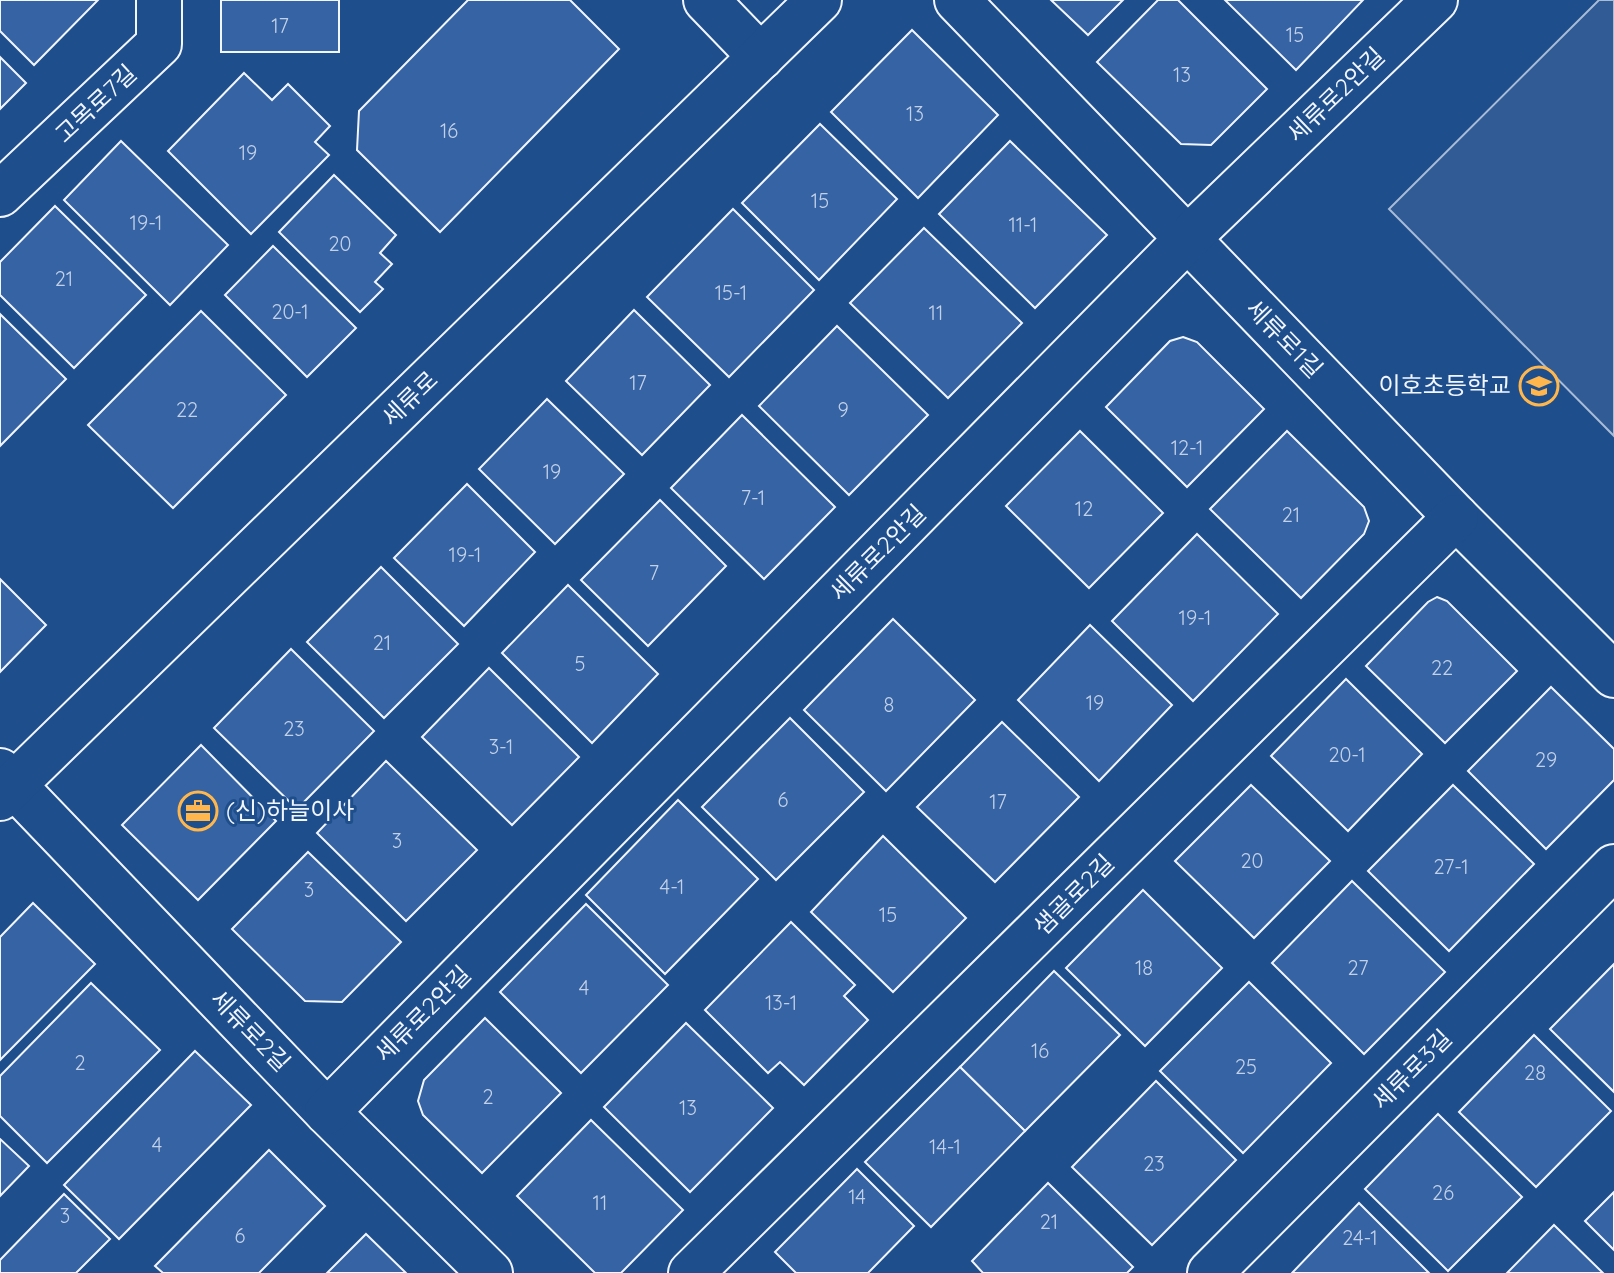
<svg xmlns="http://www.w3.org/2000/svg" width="1614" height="1273" font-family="Quicksand,'Noto Sans KR',sans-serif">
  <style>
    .green { fill: #305b95; stroke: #a8bbd7; stroke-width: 2 }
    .building { fill: #3563a3; stroke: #f2f6ff; stroke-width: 2 }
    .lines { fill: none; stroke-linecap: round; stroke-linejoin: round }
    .street-casing { stroke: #f2f6ff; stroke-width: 48 }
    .secondary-casing { stroke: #f2f6ff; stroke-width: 48 }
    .street { stroke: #1f4e8c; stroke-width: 44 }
    .secondary { stroke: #1f4e8c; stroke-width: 44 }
    .labels { text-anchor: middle; stroke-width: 6; stroke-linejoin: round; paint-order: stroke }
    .number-label { font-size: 20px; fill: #c3d1e8 }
    .street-label { font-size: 24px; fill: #f2f6ff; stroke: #1f4e8c }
    .poi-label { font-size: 24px; fill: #f2f6ff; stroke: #1f4e8c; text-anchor: end }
  </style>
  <rect width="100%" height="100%" fill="#1f4e8c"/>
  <path class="green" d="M1599,0H1614V436L1389,209Z"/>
  <g class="building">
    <path d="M0,0H98L34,65L0,31Z"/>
    <rect x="221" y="0" width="118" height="52"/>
    <path d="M468,0H570L619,49L440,232L357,150L359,111Z"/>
    <path d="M1051,0H1123L1088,35Z"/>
    <path d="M1158,0H1178L1267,89L1211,145L1181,144L1097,62Z"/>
    <path d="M1225,0H1363L1296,70Z"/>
    <path d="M912,30L998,115L918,198L831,112Z"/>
    <path d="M0,57L26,83L0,109Z"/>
    <path d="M244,73L272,100L288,84L330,126L315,142L329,155L251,234L168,151Z"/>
    <path d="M820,124L897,199L819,280L742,203Z"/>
    <path d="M121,141L228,245L170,305L64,200Z"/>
    <path d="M1010,141L1107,235L1035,308L939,214Z"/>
    <path d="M334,175L396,235L380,253L392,264L375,282L383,289L360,312L279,232Z"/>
    <path d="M55,206L146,295L74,368L0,295V262Z"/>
    <path d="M733,209L814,290L729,377L647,297Z"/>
    <path d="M924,228L1022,323L948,398L850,303Z"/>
    <path d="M273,246L356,328L307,377L225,295Z"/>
    <path d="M634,310L710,385L642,455L566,381Z"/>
    <path d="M201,311L286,395L173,508L88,425Z"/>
    <path d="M0,314L66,379L0,446Z"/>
    <path d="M837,326L928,415L849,495L759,406Z"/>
    <path d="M1183,337L1197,342L1264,409L1187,487L1106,407L1170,341Z"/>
    <path d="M547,399L624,474L555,544L479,469Z"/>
    <path d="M742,415L835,507L764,579L671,488Z"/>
    <path d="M1080,431L1163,513L1089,588L1006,506Z"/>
    <path d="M1287,431L1364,507L1369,521L1364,534L1301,598L1210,509Z"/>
    <path d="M467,484L535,552L464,626L394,558Z"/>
    <path d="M660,500L726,566L648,646L581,580Z"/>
    <path d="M1197,534L1278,614L1193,701L1112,621Z"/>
    <path d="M381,567L458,644L384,718L307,642Z"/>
    <path d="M0,579L46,625L0,672Z"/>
    <path d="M568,585L658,674L592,743L502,653Z"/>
    <path d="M1437,597L1447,601L1517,671L1445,743L1366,666L1428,602Z"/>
    <path d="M893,619L975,700L886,791L804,710Z"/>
    <path d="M1090,625L1172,705L1099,781L1018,700Z"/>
    <path d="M291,649L374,731L297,809L214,728Z"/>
    <path d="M489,668L579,757L512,825L422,737Z"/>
    <path d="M1346,679L1422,754L1348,831L1271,756Z"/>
    <path d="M1551,687L1614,749V780L1546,849L1468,771Z"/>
    <path d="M790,718L864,792L776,880L702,807Z"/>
    <path d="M1002,722L1079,797L995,882L917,807Z"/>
    <path d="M201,745L276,821L198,900L122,825Z"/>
    <path d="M386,761L477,850L406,921L317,833Z"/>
    <path d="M1251,785L1330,861L1254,938L1175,861Z"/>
    <path d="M1453,785L1534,864L1449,951L1368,871Z"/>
    <path d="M678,800L758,879L665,974L586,895Z"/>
    <path d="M883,836L966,918L893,992L811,912Z"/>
    <path d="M308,852L401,942L342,1002L305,1001L232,929Z"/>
    <path d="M1352,881L1445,972L1364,1054L1272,963Z"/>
    <path d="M1143,890L1222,968L1145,1046L1066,968Z"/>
    <path d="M33,903L95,964L0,1060V937Z"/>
    <path d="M586,904L668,985L581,1073L500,992Z"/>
    <path d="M791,922L855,985L844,996L868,1020L804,1085L780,1062L768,1073L705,1010Z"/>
    <path d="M1614,964V1092L1550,1029Z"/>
    <path d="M1054,971L1120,1035L1025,1131L960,1067Z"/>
    <path d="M1249,982L1331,1063L1243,1153L1160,1071Z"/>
    <path d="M91,983L160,1050L47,1163L0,1116V1076Z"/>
    <path d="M485,1018L561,1093L482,1173L423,1115L418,1101L424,1080Z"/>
    <path d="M686,1023L773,1108L690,1192L604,1107Z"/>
    <path d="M1534,1035L1611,1111L1536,1187L1459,1112Z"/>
    <path d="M195,1051L251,1105L119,1239L64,1185Z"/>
    <path d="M960,1067L1025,1131L931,1227L865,1162Z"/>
    <path d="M1156,1081L1236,1160L1152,1245L1072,1167Z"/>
    <path d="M1438,1114L1522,1197L1448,1271L1365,1189Z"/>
    <path d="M591,1120L683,1210L621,1273H595L517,1196Z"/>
    <path d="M0,1139L29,1166L0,1196Z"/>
    <path d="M269,1150L325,1206L259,1273H163L155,1266Z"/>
    <path d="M857,1169L914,1226L868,1273H796L775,1252Z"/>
    <path d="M1048,1183L1133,1267L1127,1273H983L972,1261Z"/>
    <path d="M1614,1192V1250L1585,1221Z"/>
    <path d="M64,1194L110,1239L76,1273H0V1260Z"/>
    <path d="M1359,1203L1429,1273H1292Z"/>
    <path d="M1554,1225L1603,1273H1507Z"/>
    <path d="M366,1234L406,1273H327Z"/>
  </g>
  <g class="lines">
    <defs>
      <g id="street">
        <path d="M706,0L761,57"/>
        <path d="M957,0L1456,517L1614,675"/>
        <path d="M0,194L159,44V0"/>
        <path d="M0,771L327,1112L490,1273"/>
        <path d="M327,1112L1187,239L1435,0"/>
        <path d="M691,1273L1456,517"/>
        <path d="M1210,1273L1614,867"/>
      </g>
      <path id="secondary" d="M0,798L819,0"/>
    </defs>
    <use href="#street" class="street-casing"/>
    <use href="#secondary" class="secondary-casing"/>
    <use href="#street" class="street"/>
    <use href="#secondary" class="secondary"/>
  </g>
  <defs>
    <symbol id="school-ring" viewBox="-11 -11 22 22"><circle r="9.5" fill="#1f4e8c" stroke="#ffb74d" stroke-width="1.5"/><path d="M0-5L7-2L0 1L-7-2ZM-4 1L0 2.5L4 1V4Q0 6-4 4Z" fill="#ffb74d"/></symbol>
    <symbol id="office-ring" viewBox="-11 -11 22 22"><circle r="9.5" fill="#1f4e8c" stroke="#ffb74d" stroke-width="1.5"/><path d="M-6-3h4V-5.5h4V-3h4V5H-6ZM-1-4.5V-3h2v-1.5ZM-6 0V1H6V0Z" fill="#ffb74d"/></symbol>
  </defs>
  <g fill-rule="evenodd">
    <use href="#school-ring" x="1517" y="364" width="44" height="44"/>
    <use href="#office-ring" x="176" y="789" width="44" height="44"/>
  </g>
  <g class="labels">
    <g class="number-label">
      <text x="280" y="33">17</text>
      <text x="1295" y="42">15</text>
      <text x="1182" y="82">13</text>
      <text x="915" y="121">13</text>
      <text x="449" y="138">16</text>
      <text x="248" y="160">19</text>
      <text x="820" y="208">15</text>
      <text x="146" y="230">19-1</text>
      <text x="1023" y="232">11-1</text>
      <text x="340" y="251">20</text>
      <text x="64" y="286">21</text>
      <text x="731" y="300">15-1</text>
      <text x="290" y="319">20-1</text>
      <text x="936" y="320">11</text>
      <text x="638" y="390">17</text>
      <text x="187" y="417">22</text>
      <text x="843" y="417">9</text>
      <text x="1187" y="455">12-1</text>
      <text x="552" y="479">19</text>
      <text x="753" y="505">7-1</text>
      <text x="1084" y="516">12</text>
      <text x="1291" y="522">21</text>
      <text x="465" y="562">19-1</text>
      <text x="654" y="580">7</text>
      <text x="1195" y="625">19-1</text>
      <text x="382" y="650">21</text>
      <text x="580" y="671">5</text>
      <text x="1442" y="675">22</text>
      <text x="1095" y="710">19</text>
      <text x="889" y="712">8</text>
      <text x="294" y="736">23</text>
      <text x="501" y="754">3-1</text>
      <text x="1347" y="762">20-1</text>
      <text x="1546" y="767">29</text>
      <text x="783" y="807">6</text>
      <text x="998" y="809">17</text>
      <text x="397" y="848">3</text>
      <text x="1252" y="868">20</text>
      <text x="1451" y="874">27-1</text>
      <text x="672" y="894">4-1</text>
      <text x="309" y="897">3</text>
      <text x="888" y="922">15</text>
      <text x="1144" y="975">18</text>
      <text x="1358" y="975">27</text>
      <text x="584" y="995">4</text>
      <text x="781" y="1010">13-1</text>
      <text x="1040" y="1058">16</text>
      <text x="80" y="1070">2</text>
      <text x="1246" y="1074">25</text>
      <text x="1535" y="1080">28</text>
      <text x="488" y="1104">2</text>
      <text x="688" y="1115">13</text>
      <text x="157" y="1152">4</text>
      <text x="945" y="1154">14-1</text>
      <text x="1154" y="1171">23</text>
      <text x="1443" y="1200">26</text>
      <text x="857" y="1204">14</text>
      <text x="600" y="1210">11</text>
      <text x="65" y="1223">3</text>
      <text x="1049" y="1229">21</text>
      <text x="240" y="1243">6</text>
      <text x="1360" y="1245">24-1</text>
    </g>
    <g class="street-label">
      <text transform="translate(1336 95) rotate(-44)" y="8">세류로2안길</text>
      <text transform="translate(96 104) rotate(-43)" y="8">고목로7길</text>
      <text transform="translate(1284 339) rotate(46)" y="8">세류로1길</text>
      <text transform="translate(410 399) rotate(-44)" y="8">세류로</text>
      <text transform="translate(878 553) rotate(-45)" y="8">세류로2안길</text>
      <text transform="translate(1074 895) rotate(-45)" y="8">샘골로2길</text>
      <text transform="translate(423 1014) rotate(-45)" y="8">세류로2안길</text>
      <text transform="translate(250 1031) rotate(46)" y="8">세류로2길</text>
      <text transform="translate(1412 1070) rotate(-45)" y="8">세류로3길</text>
    </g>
    <g class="poi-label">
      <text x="1511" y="394">이호초등학교</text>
      <text x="226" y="819" text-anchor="start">(신)하늘이사</text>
    </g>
  </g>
</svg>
